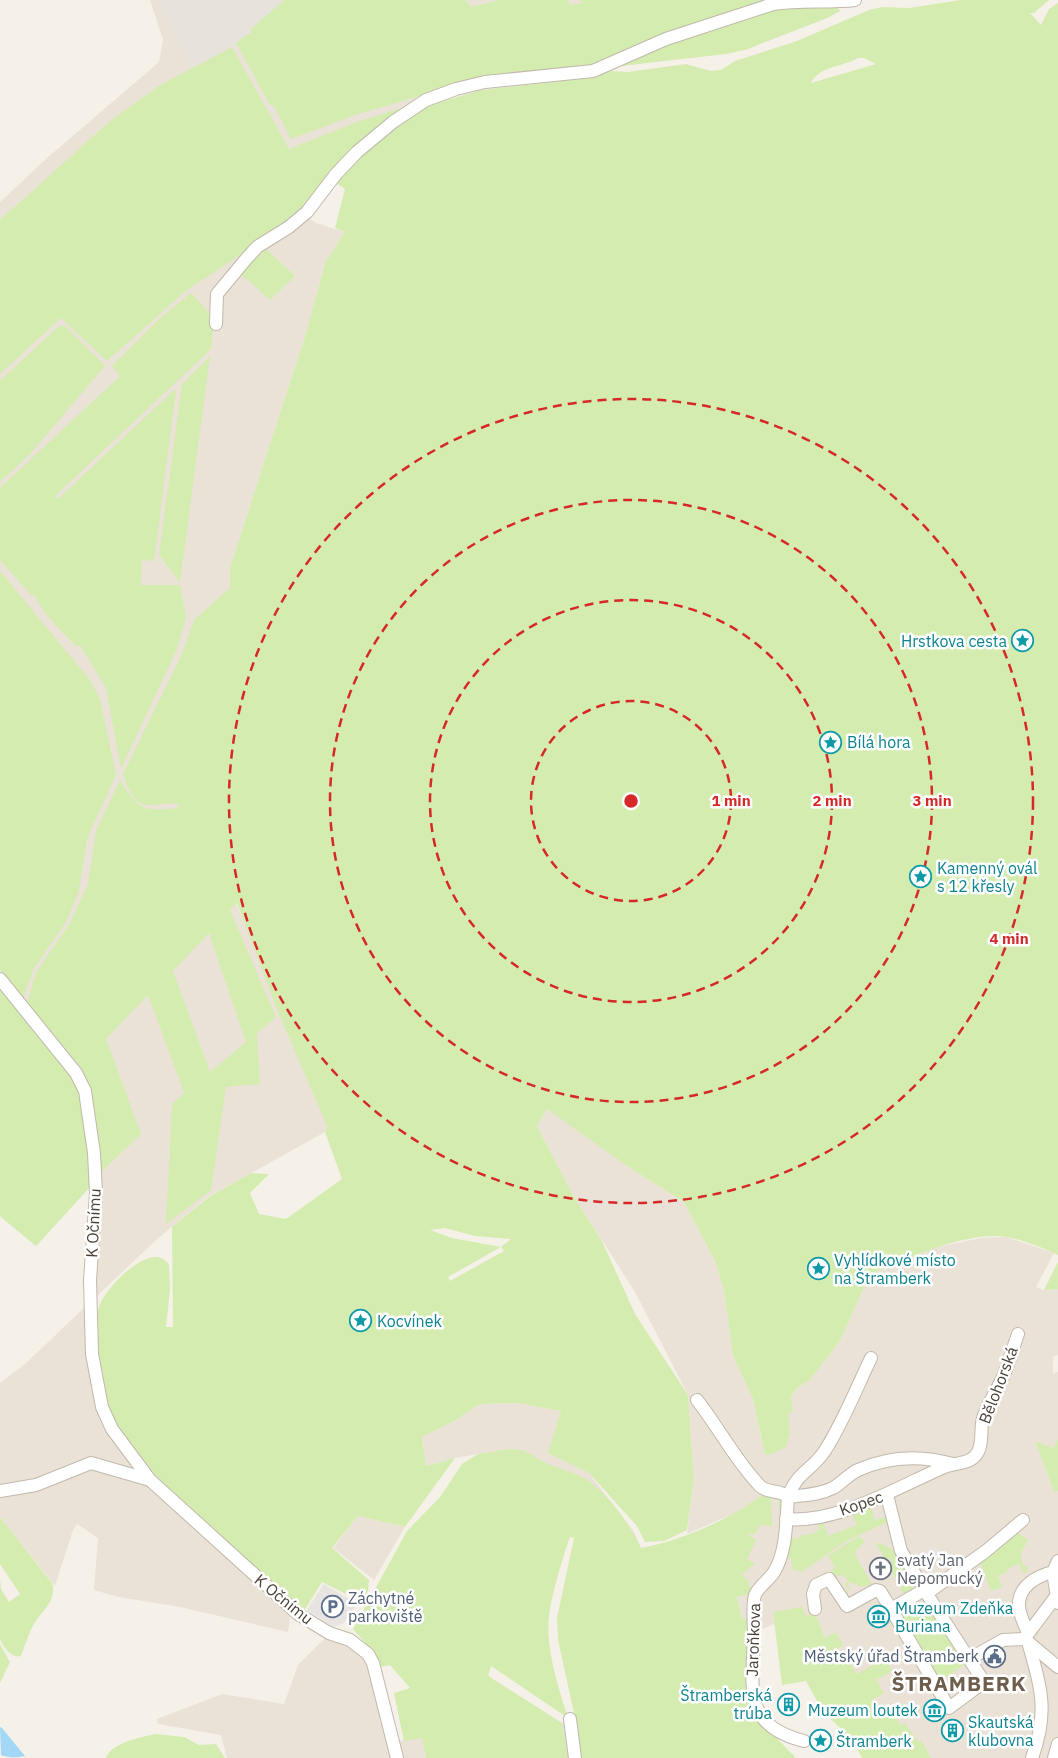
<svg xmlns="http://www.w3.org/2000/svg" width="1058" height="1758" font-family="'IBM Plex Sans',sans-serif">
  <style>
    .residential { fill: #eae2d7 }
    .industrial { fill: #e8e2dd }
    .green { fill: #d4ecaf; fill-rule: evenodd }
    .parking { fill: #e7e4e1 }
    .water { fill: #a2d8f5 }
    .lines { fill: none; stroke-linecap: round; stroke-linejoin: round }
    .minor-casing { stroke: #c2b8ab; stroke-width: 14 }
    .minor { stroke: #fff; stroke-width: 12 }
    .ring { fill: none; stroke: #d62828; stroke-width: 2.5; stroke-dasharray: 9 6 }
    .labels { text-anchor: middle; stroke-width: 5; stroke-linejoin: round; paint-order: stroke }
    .culture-label { font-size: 16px; fill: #0d838f; stroke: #fff; text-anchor: start }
    .street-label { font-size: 16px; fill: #4a4137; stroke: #fff }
    .worship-label { font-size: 16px; fill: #5b616d; stroke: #fff; text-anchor: start }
    .service-label { font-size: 16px; fill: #4e5e75; stroke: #fff; text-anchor: start }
    .district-label { font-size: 21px; font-weight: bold; letter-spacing: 1px; fill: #6d5e4d; stroke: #fff }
    .centre { fill: #d62828; stroke: #fff; stroke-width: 2.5 }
    .ring-label { font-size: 15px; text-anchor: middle; font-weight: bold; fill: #d62828; stroke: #fff; stroke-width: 5; stroke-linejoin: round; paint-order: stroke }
  </style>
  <rect width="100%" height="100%" fill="#f5f1e9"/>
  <g class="residential">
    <path d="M150,0H846L837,6L840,11L827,18L745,50L621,66L610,62L472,81L417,96L415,105L302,214L316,223L345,232L325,263L306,333L230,568V588L168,803H178L177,808L232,908L236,903L258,954L400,1064L325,1132L208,1197L156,1240L96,1297L101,1173L36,1246L0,1216L3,975L0,970V202L47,158L159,62L163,40Z"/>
    <path d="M548,1108L630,1168L684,1202L715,1261L724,1291L733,1356L753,1399L765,1455L790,1433L787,1414L793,1411L791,1396L798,1387L810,1380L840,1341L870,1274L932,1248L981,1238L1006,1237L1054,1253L1036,1287L1044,1290L1058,1289V1355L1053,1357V1373L1058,1372V1439L1053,1448L1035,1441L1054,1492L1058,1491V1758H931L922,1741L918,1743L901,1725L885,1718L848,1660L833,1651L836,1632L825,1638L814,1611L805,1617L773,1612L774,1624L757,1631L742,1618L737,1597L735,1513L687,1534L694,1479L688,1395L635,1292L573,1195L537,1126Z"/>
    <path d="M87,1305L88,1356L156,1489L291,1612L288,1632L180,1607L118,1597L94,1590L98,1538L77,1524L73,1530L55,1586L0,1517V1383L25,1364Z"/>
    <path d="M517,1403L561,1411L549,1453L589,1473L634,1532L641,1548L667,1543L651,1758H227L221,1735L158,1724L157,1719L222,1694L284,1704L298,1665L327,1636L347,1643L368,1663L388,1743L404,1740L394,1693L488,1676L562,1723L576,1721L558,1639L607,1545L508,1449L455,1458L426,1466L422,1437L454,1421L480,1404Z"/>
    <path d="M358,1516L405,1527L374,1580L333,1548Z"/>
  </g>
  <path class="industrial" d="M157,0H284L251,29L252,34L232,47L191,68Z"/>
  <g class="green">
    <path d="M284,0H465L471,7L499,0H568L570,5L583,3L579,0H775L599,66L472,81L358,114L291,139L274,106L270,105L236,43L246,35L251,34V29Z"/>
    <path d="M961,0H1049L1034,13H1030L1041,25L1049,9L1058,3V1255C1043,1248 1023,1240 1007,1237C968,1230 906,1259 870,1274L840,1341L810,1380L798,1387L791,1396L793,1411L788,1414L790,1433L786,1447L771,1454L765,1455L753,1399L733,1356L724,1291L715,1261L684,1202L630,1168L547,1109L537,1126L573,1195L602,1241L635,1314L688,1395L694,1479L687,1530L664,1541L645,1542L637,1526L589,1473L548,1453L561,1411L517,1403L480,1404L454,1421L422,1437L426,1466L455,1458L405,1527L358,1516L332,1548L369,1580L368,1591L362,1602L322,1582L304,1611C256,1571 212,1528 167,1487C160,1481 143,1459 138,1457C131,1447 121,1437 115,1427C101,1399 90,1337 99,1307C104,1289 153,1237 169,1265L170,1290L166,1327H173L172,1227L209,1197L251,1173L269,1174L250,1193L259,1214L286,1219L342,1179L325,1132L328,1128L278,1012L237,903L230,910L276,1017L257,1033L260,1084L226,1087L211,1190L166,1224L172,1104L184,1093L148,995L106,1039L141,1134L101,1172L87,1079L80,1066L27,1003L36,972L70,923L88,884L96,831L120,780C138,809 143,812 177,808L178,803C143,805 136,813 123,774L182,654L194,620L230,588V568L306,333L325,263L345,232L335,228L345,189L335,182L347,168L406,118L436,103L482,90L580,79L610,71L628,72L686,64L711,71L721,70L735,61L797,41L869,10L882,7L909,8ZM858,58H864L876,64L811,83C819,66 843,67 858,58ZM209,933L246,1042L210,1072L173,971ZM445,1228L475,1236L511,1239L501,1247L452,1238L430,1230ZM501,1247L504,1251L450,1281L448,1277Z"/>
    <path d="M837,6L840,11L827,18L745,50L726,54L621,66L620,63L638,55L773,8Z"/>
    <path d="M232,47L289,149L354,123L401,108L402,112L302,214L187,290L107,361L61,318L0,374V220L109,122L157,87Z"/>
    <path d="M266,249L295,276L270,300L240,273Z"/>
    <path d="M191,293C213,315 215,319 211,349L55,496L58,499L174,390L176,392L154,561L142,560L141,585H180L186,618L177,649L121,769L106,688L80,645L77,647C65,635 40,611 35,595L32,596L0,560V488L120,376L112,366L158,320Z"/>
    <path d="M59,326H65L105,366L30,454L0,482V381Z"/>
    <path d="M210,356L180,583L159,555L182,384Z"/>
    <path d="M0,571L90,680L100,699L116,775L88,836L78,894L66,922L33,970L23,999L0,970Z"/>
    <path d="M0,987L39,1032V1039C49,1049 64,1060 72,1072C87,1098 88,1156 91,1186L36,1246L0,1216Z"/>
    <path d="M1058,1262V1289L1044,1290Z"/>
    <path d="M1058,1439V1491L1054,1492L1035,1441L1053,1448Z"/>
    <path d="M508,1449C530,1449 528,1455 546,1463C558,1468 571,1471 582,1477C605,1489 631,1525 641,1548C685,1540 732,1518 768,1491L771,1492L772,1526L782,1527L783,1510H779V1492H782L785,1528L760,1525L754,1535L750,1533L749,1535L756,1540L747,1559L755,1563L742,1575L748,1580L751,1593L737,1597L742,1618L752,1622L762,1723L796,1758H581L576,1722L558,1639L557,1618L574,1538L570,1537C562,1560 552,1592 549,1616C545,1647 559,1689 568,1718L491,1666L488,1676L562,1723L568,1758H426L422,1738L404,1741L394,1693L410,1688L390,1665L380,1667L375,1654L353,1629L407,1531L441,1496L462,1464L478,1454Z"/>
    <path d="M870,1504L875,1520L888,1516V1522L850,1539L800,1573L797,1569L793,1571L791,1558L781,1559L786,1537L799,1539V1536L815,1533V1531L819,1530L818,1521L822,1519L828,1536L857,1525L850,1510Z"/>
    <path d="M0,1517L52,1583C57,1600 44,1609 35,1622C29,1632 25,1645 21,1656C12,1659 2,1646 0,1638C0,1626 0,1593 0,1579L1,1589L9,1602L20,1594L0,1564Z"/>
    <path d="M1015,1532L1028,1539L1021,1554L1022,1564L1028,1567L1026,1573L1024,1574L1019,1564L1007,1569L1008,1571L998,1576L1002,1587L991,1591L979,1560Z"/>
    <path d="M859,1536L865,1542L856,1550L855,1555L872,1584L862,1587L849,1582L847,1586L850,1587L847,1594L845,1593L848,1589L845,1585L848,1581L843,1575L832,1577L828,1574L835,1567L828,1556Z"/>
    <path d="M879,1543L895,1551L915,1584L913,1589L904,1595L888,1564L892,1562L890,1559L886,1560L876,1544Z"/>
    <path d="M920,1602L928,1605L966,1664L939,1681L899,1613L900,1609L910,1603Z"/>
    <path d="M802,1607L806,1616L814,1611L825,1638L836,1632L843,1645L833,1652L848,1660L857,1674L885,1658L892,1671L876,1680L884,1693L872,1700L885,1718L892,1712L901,1725L905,1723L918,1742L922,1741L931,1758H862L852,1739L823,1712L806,1681L782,1685L773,1612Z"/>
    <path d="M0,1644L10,1662L0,1683Z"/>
    <path d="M156,1734L184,1737L199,1745L216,1744L225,1758H106C112,1742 142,1737 156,1734Z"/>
  </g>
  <g class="parking">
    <path d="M937,1546L942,1557L921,1572L911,1557Z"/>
    <path d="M324,1584L357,1604L344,1623L333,1627L307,1610Z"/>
  </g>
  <path class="water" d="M0,1727L2,1728L25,1756C17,1758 8,1758 1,1755Z"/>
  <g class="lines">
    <defs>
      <g id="minor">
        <path d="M216,324L217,294L247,258L257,247L289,227L307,212L336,174L357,152L393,122L426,100L456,89L485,82L593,71L666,39L773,4C801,0 828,3 855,0"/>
        <path d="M0,979L76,1073L85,1091L94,1153L96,1193L90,1280L92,1354L102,1407L112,1429L150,1480L298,1614L329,1633L350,1640L368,1654L373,1663L397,1758"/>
        <path d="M871,1358C856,1389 843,1423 824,1452C811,1471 797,1472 788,1497C803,1495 819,1495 833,1488C842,1483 849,1474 858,1470C889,1456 921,1455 953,1464"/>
        <path d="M697,1400C719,1428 735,1460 760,1486C768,1494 780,1489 788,1497C786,1521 787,1551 774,1572C770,1579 758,1587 755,1595C752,1603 754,1626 754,1636C752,1689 743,1726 804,1741"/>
        <path d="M0,1491L36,1485L91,1463L150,1480"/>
        <path d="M887,1495L901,1551L932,1602L984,1682L949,1708L891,1609L924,1590L930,1591L986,1551L1023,1520"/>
        <path d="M786,1519C837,1524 898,1487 944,1467C956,1462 971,1465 978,1452C984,1441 979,1427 984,1415C989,1402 997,1390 1003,1377C1009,1363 1013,1348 1018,1334"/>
        <path d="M1058,1603L1053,1572L1058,1561"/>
        <path d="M815,1609L813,1594L816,1585L829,1579L847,1606L876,1590L880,1591L891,1609"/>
        <path d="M1028,1633C1025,1625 1019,1614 1019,1606C1018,1586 1037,1576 1053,1572"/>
        <path d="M1024,1639L1057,1595"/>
        <path d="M1028,1642C1041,1688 1049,1711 1032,1758"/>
        <path d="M1028,1642L1058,1667"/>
        <path d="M969,1659L1003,1640L1024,1639"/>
        <path d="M570,1719L575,1758"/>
        <path d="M1054,1758L1058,1744"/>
      </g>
    </defs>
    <use href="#minor" class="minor-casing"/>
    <use href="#minor" class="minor"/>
  </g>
  <g class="ring">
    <circle cx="631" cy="801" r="100"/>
    <circle cx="631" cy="801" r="201"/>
    <circle cx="631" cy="801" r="301"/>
    <circle cx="631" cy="801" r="402"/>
  </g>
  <defs>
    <symbol id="sight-ring" viewBox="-11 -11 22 22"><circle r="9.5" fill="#fff" stroke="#0f9aa8" stroke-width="1.5"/><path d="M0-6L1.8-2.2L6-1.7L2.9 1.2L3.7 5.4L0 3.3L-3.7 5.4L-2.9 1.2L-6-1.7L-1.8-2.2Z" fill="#0f9aa8"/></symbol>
    <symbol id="church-ring" viewBox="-11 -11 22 22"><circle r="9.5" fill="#fff" stroke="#6b7280" stroke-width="1.5"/><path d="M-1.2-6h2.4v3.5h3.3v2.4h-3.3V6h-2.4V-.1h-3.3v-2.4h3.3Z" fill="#6b7280"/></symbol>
    <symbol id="parking-ring" viewBox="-11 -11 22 22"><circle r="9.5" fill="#fff" stroke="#5c6f8a" stroke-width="1.5"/><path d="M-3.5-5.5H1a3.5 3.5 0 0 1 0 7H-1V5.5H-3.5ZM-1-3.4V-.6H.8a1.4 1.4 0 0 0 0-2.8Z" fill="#5c6f8a"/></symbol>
    <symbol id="museum-ring" viewBox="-11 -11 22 22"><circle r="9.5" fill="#fff" stroke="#0f9aa8" stroke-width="1.5"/><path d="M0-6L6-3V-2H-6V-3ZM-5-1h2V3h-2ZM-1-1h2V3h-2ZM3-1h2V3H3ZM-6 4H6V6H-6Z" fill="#0f9aa8"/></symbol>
    <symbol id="civic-ring" viewBox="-11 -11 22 22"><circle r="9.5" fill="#fff" stroke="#5c6f8a" stroke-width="1.5"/><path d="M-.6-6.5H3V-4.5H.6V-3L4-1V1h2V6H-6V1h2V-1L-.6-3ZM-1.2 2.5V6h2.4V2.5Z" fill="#5c6f8a"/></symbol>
    <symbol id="building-ring" viewBox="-11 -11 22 22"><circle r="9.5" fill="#fff" stroke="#0f9aa8" stroke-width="1.5"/><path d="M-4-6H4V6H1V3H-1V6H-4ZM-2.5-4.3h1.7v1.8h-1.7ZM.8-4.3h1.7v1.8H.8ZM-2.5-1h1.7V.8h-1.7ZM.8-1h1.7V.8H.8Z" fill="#0f9aa8"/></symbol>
  </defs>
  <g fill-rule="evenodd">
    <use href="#sight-ring" x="1010" y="628" width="25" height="25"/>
    <use href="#sight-ring" x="818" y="730" width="25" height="25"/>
    <use href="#sight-ring" x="908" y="864" width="25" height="25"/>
    <use href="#sight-ring" x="806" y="1256" width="25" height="25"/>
    <use href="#sight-ring" x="348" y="1308" width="25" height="25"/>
    <use href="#church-ring" x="868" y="1556" width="25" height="25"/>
    <use href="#parking-ring" x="320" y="1594" width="25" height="25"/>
    <use href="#museum-ring" x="866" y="1604" width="25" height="25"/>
    <use href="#civic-ring" x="982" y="1644" width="25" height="25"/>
    <use href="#building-ring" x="776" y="1692" width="25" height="25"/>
    <use href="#museum-ring" x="922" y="1698" width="25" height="25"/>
    <use href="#building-ring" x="940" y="1718" width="25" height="25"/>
    <use href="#sight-ring" x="808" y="1728" width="25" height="25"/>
  </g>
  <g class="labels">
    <g class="culture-label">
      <text x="1007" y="647" text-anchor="end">Hrstkova cesta</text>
      <text x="847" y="748">Bílá hora</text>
      <text x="937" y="874">Kamenný ovál<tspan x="937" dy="18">s 12 křesly</tspan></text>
      <text x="834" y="1266">Vyhlídkové místo<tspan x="834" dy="18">na Štramberk</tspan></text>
      <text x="377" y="1327">Kocvínek</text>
      <text x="895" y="1614">Muzeum Zdeňka<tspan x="895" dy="18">Buriana</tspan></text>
      <text x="772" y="1701" text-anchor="end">Štramberská<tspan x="772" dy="18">trúba</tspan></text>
      <text x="918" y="1716" text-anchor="end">Muzeum loutek</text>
      <text x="968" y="1728">Skautská<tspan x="968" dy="18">klubovna</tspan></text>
      <text x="836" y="1747">Štramberk</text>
    </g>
    <g class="street-label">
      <text transform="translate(93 1223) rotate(-87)" y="6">K Očnímu</text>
      <text transform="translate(998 1385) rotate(-69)" y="6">Bělohorská</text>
      <text transform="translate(861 1503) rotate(-19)" y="6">Kopec</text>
      <text transform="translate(284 1599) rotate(39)" y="6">K Očnímu</text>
      <text transform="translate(753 1640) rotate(-88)" y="6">Jaroňkova</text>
    </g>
    <g class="worship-label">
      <text x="897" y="1566">svatý Jan<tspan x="897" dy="18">Nepomucký</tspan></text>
    </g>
    <g class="service-label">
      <text x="348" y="1604">Záchytné<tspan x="348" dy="18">parkoviště</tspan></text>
      <text x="979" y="1662" text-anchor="end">Městský úřad Štramberk</text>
    </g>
    <g class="district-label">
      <text x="959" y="1691">ŠTRAMBERK</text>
    </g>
  </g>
  <circle cx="631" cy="801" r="8" class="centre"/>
  <g class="ring-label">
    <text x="731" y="806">1 min</text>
    <text x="832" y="806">2 min</text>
    <text x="932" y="806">3 min</text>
    <text x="1009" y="944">4 min</text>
  </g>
</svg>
